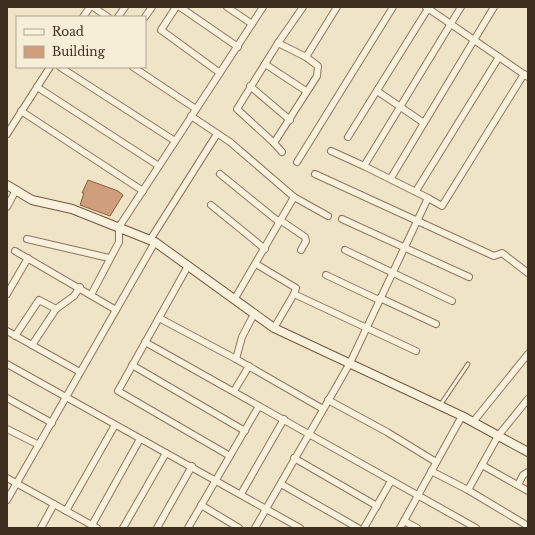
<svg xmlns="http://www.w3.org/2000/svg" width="535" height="535" font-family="'Libre Baskerville',serif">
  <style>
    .building { fill: #cf9f7d; stroke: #8d5f41 }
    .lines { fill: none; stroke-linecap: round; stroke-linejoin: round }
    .lane-casing { stroke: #8d765c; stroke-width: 5 }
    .street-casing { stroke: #8d765c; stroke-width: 8 }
    .secondary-casing { stroke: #6f573f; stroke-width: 10 }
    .lane { stroke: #faf1dc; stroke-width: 3 }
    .street { stroke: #faf1dc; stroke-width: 6 }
    .secondary { stroke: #faf1dc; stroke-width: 8 }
  </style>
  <rect width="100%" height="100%" fill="#f0e4c8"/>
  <path class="building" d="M88,180L118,191L123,195L110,216L80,205L84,193H82Z"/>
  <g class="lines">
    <defs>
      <path id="lane" d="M441,404L468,364"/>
      <g id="street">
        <path d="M93,7L108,17"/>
        <path d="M176,7L161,30L220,73"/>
        <path d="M180,7L238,47"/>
        <path d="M227,7L252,24"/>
        <path d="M303,7L278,43L237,109L274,143L317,76L318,66L306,57"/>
        <path d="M426,7L528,77"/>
        <path d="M83,17L90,7"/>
        <path d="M118,17L125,7"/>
        <path d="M145,17L152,7"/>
        <path d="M278,43L306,57L337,7"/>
        <path d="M265,64L306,91"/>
        <path d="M60,67L175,141"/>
        <path d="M133,67L196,109"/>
        <path d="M250,86L290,120"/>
        <path d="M37,87L159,166"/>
        <path d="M377,91L424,123L391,178"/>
        <path d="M21,111L143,191"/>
        <path d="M191,116L230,142L294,197L234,300"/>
        <path d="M424,123L494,7"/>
        <path d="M7,134L50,67"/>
        <path d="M348,137L429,7"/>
        <path d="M274,143L282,152"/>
        <path d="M331,151L364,166"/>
        <path d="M297,162L393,7"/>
        <path d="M220,174L279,222"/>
        <path d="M315,174L483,251L494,256L502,253L528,273"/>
        <path d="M416,191L499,57"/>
        <path d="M294,197L328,216"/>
        <path d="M428,198L364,166L461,7"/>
        <path d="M211,205L265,249"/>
        <path d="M7,207L16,190"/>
        <path d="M342,219L469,277"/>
        <path d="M280,220L305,237L306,241L301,250"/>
        <path d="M27,239L109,258"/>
        <path d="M150,240L217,134"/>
        <path d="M345,250L452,301"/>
        <path d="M15,251L116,310"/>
        <path d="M256,264L296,288L294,294L274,328"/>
        <path d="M188,266L118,391L230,456"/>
        <path d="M326,275L379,300"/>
        <path d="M7,294L28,258"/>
        <path d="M294,294L416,351"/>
        <path d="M91,295L119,242V227L263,7"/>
        <path d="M380,298L436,324"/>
        <path d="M159,318L236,359L323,409"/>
        <path d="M7,331L80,372"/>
        <path d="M15,336L39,300L56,309"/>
        <path d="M145,342L476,528"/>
        <path d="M32,345L56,309L74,296L80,287"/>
        <path d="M236,359L242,337L254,314"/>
        <path d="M7,364C105,418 202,474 300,528"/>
        <path d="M132,365L245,431"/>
        <path d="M234,391L249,366"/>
        <path d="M7,398L52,423"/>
        <path d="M328,400L387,432L436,462"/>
        <path d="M473,422L528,354"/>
        <path d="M7,429L39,445"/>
        <path d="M294,458L377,506"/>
        <path d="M482,465L528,491"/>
        <path d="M431,471L468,490L528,526"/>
        <path d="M7,478L97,528"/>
        <path d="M281,484L358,528"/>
        <path d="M518,485L523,475L528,472"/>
        <path d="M468,490L498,436L528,399"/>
        <path d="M241,494L284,419"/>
        <path d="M7,500L155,242"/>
        <path d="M201,505L239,528"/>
        <path d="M66,511L115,425"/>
        <path d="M404,521L417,528"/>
        <path d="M92,525L140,439"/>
        <path d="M41,528L54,504"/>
        <path d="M123,528L166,453"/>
        <path d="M157,528L192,466"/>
        <path d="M188,528L259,406"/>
        <path d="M255,528L350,363L428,198L442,206L524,74"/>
        <path d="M364,528L391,481"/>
        <path d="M400,528L462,416"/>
      </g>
      <path id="secondary" d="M7,185L32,200L72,209L155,242L274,328L462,416L528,452"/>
    </defs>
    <use href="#lane" class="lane-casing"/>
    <use href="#street" class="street-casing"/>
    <use href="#secondary" class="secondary-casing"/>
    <use href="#lane" class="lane"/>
    <use href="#street" class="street"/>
    <use href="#secondary" class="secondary"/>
  </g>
  <rect width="535" height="535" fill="none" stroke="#3d2e20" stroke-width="16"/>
  <rect x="16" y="16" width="130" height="52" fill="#f7eed8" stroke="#ada18e"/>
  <rect x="24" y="29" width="20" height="6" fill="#faf1dc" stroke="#ada18e"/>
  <text x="52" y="36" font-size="12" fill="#3d2e20">Road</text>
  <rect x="24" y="46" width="20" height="12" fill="#cf9f7d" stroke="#ada18e"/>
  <text x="52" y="56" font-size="12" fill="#3d2e20">Building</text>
</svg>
